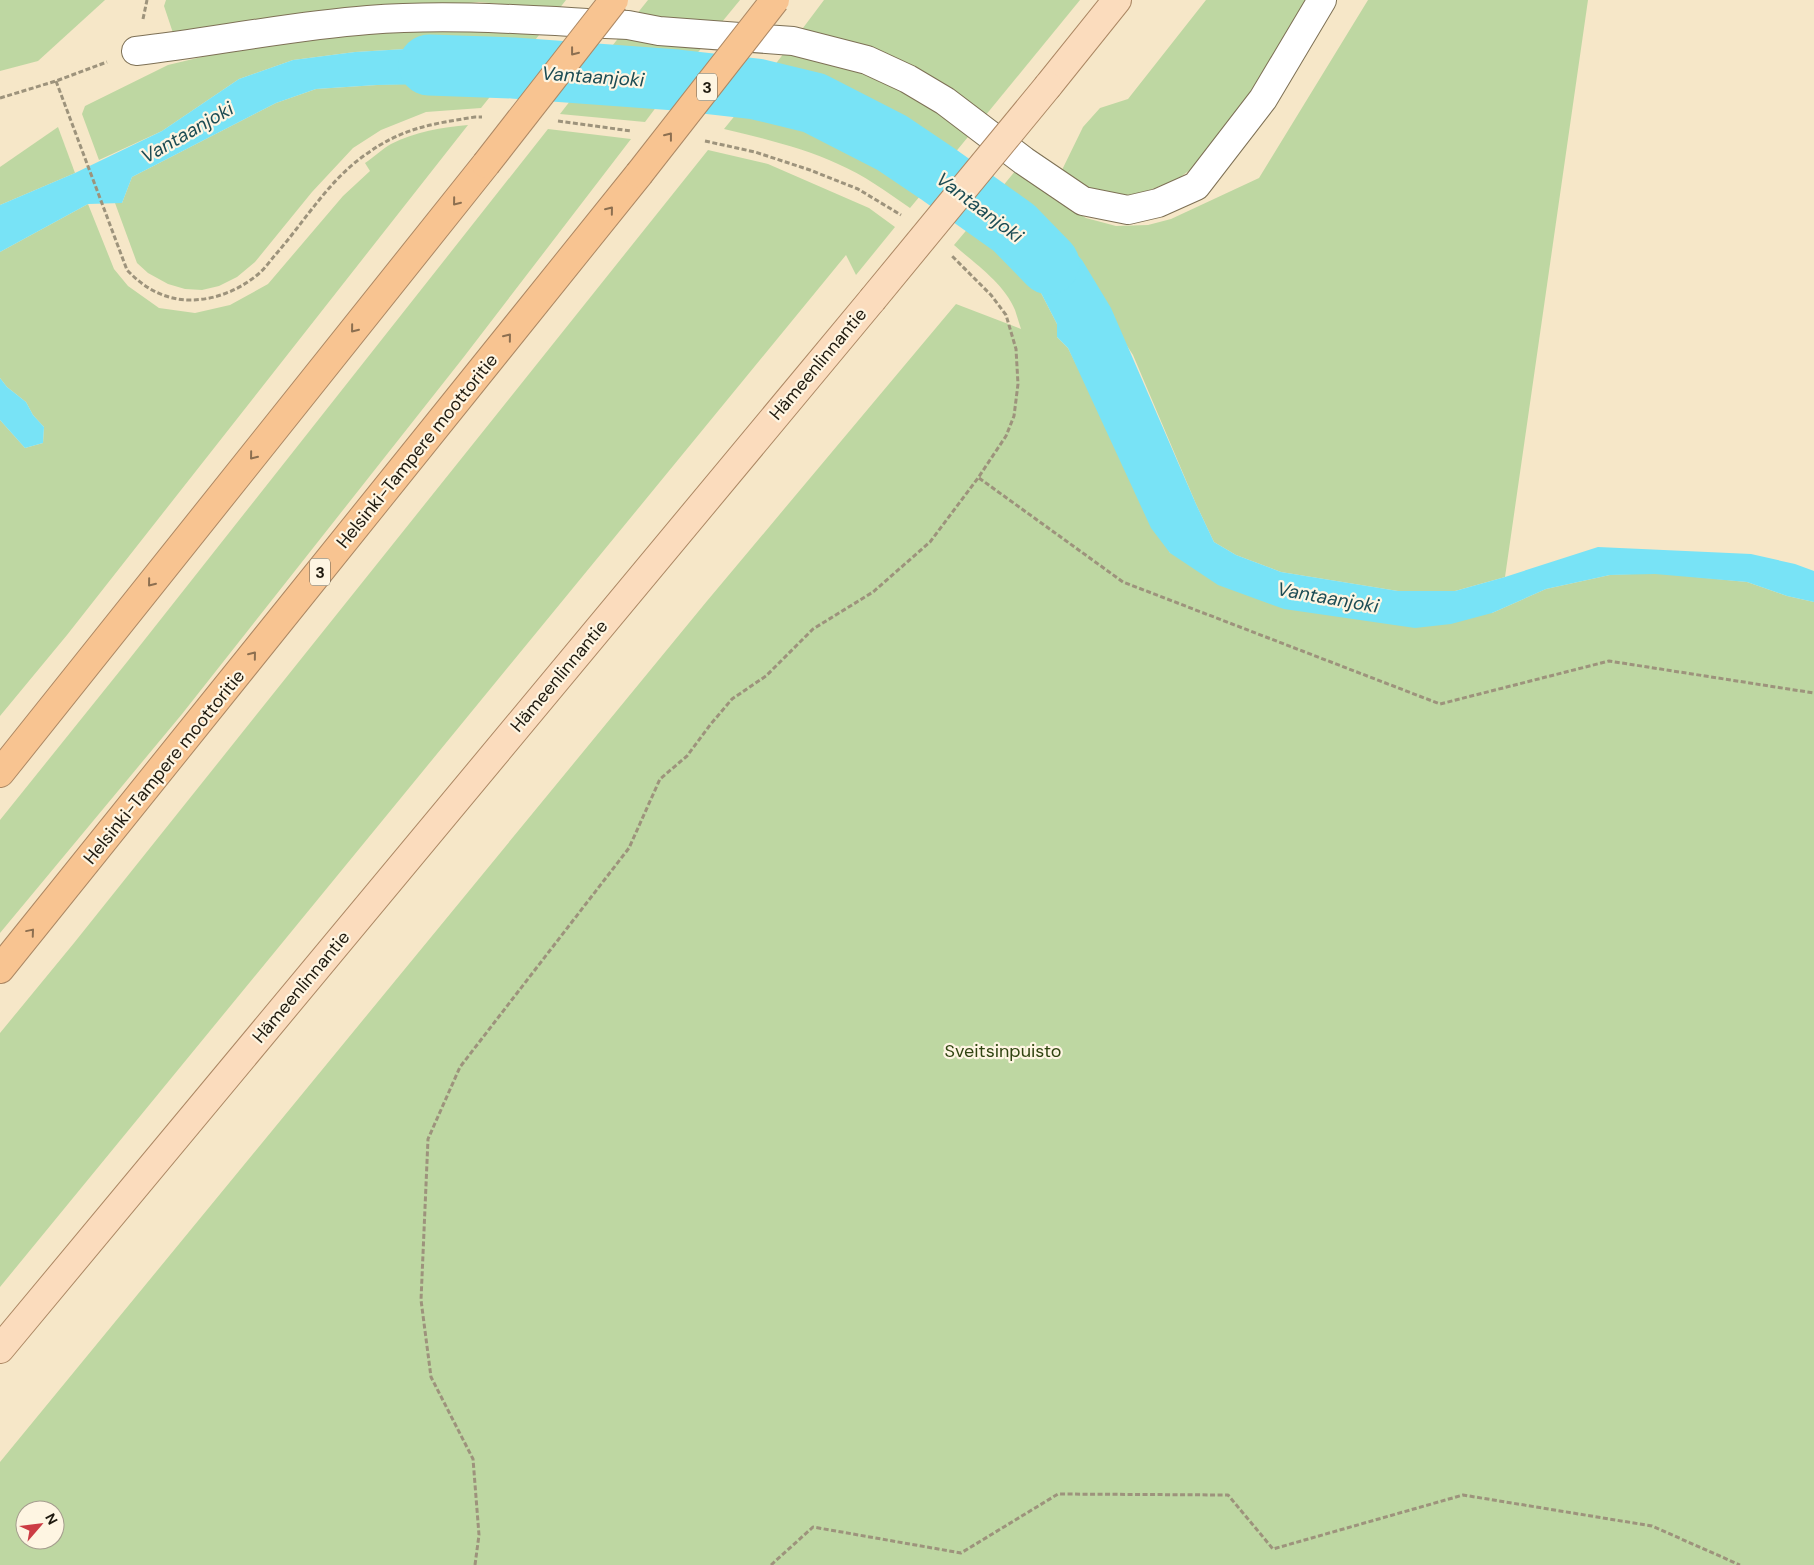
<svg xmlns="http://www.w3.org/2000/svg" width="1814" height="1565" font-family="'DM Sans',sans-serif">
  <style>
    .green { fill: #bed7a2; fill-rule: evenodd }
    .water { fill: #78e3f6 }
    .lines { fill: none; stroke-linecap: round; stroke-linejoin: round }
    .river { stroke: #78e3f6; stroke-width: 61 }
    .minor-casing { stroke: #7d7055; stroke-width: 30 }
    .major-casing { stroke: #ac8864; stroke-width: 30 }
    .highway-casing { stroke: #ac8864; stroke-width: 30 }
    .path { stroke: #9d937c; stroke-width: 3; stroke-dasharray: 5 2.5; stroke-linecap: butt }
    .minor { stroke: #fff; stroke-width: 28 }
    .major { stroke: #fbdcbd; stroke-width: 28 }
    .highway { stroke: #f8c491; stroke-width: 28 }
    .major-bridge-casing { stroke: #ac8864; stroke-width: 30; stroke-linecap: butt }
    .highway-bridge-casing { stroke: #ac8864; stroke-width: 30; stroke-linecap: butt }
    .major-bridge { stroke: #fbdcbd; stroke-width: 28 }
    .highway-bridge { stroke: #f8c491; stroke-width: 28 }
    .oneway { stroke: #8c6f50 }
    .labels { text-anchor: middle; stroke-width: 4.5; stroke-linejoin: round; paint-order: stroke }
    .shield { fill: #fef5e2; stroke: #625c4e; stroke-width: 1 }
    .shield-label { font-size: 16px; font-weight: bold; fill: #1f1a0f }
    .street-label { font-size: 18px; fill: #1f1a0f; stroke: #fef5e2 }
    .park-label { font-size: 18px; fill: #304411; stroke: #fef5e2 }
    .water-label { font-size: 19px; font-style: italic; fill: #1c4c54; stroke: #fef5e2 }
  </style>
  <rect width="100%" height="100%" fill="#f6e7c8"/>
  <g class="green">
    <path d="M0,0H105L38,61L0,71Z"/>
    <path d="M166,0H566L559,9L479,2L173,33L164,6Z"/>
    <path d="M648,0H740L717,28L636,15Z"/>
    <path d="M824,0H1080L985,116L800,32Z"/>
    <path d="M1206,0H1315L1212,153L1178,179L1142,193L1115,197L1094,192L1061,172L1083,127L1100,108L1128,99Z"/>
    <path d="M1368,0H1588L1505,577L1455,591H1398L1281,572L1236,555L1214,542L1196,504L1133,355L1044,218L1002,187L1016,170L1054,199L1086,218L1116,226L1148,225L1171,219L1259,178Z"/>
    <path d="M337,30H543L524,54L439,47L355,52L293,60L239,79L162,131L99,160L82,114L85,106L168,65L268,41Z"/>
    <path d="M620,36L707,41L691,61L657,62L605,55Z"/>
    <path d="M787,49L822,58L903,87L972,132L954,154L896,118L827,86L771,70Z"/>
    <path d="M429,83H501L481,108L426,112L381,130L353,148L312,192L255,262L237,277L219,286L202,290L185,289L168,284L148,273L137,263L115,203H122L132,177L276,103L316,89L377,85Z"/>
    <path d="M577,92L652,97L663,98L645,122L560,114Z"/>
    <path d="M741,108L805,124L871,156L925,190L910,208C887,192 864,175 838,164C803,148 762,138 724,129Z"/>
    <path d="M468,125L67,635L0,716V420L25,448L43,443L44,427L33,415L26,402L7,387L0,378V252L88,204L114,269L128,286L159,308L195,313L230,305L268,284L343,196L370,171L365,163C374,157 382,149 391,144C415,132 442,127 468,125Z"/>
    <path d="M58,127L75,173L0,205V167Z"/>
    <path d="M548,129L631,139L463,358L182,714L0,933V820L127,662Z"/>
    <path d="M708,150L768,164L869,208L895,227L856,275L846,255L0,1287V1033L74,943Z"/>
    <path d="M970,226L1008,258L1017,271L1040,291L1057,324V337L1068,348L1170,553L1492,613L1546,589L1610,575L1655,573L1747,582L1787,596L1814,602V1565H0V1462L707,601L956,304L1021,329C1019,323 1017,316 1015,310C1004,283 975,264 954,245ZM25,1510H55V1540H25Z"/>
  </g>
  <g class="water">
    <path d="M439,47L524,54L501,83L377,85L316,89L276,103L132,177L122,203L88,204L0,252V205L75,173L162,131L239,79L293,60L355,52Z"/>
    <path d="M605,55L657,62L691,61L663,98L577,92Z"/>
    <path d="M771,70L827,86L896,118L954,154L925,190L871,156L805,124L741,108Z"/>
    <path d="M1002,187L1044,218L1082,260L1111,308L1196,504L1214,542L1236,555L1281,572L1398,591H1455L1505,577L1598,547L1751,554L1795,564L1814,571V602L1787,596L1747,582L1655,574L1610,575L1546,589L1492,613L1451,624L1415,628L1284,609L1218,585L1170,553L1151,528L1068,348L1057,337V324L1040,291L1017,271L1008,258L970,226Z"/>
    <path d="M0,378L7,387L26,402L33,415L44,427L43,443L25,448L0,420Z"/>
  </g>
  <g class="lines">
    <path class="river" d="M429,65L513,68L677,80L756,89L814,103L892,143L938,174L1014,228L1049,264"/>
    <defs>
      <path id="minor" d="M136,51C213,42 290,26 368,20C454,13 542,21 628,25L659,31L793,41L867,60L908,79L945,101L1024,161L1083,201L1128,210L1158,203L1196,186L1263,99L1322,0"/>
      <g id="major">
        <path d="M1048,86L1117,0"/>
        <path d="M0,1349L872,300"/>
      </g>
      <g id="highway">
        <path d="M0,773L486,164"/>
        <path d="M0,969L639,174"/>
      </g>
    </defs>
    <use href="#minor" class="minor-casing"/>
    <use href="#major" class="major-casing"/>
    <use href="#highway" class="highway-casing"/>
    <g class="path">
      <path d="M143,19L147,0"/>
      <path d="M56,81L127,270C144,288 165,300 190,300C214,300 237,291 256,276C264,270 270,261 276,254C305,221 329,180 365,155C402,128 431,124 475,117H482"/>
      <path d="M0,98L56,81L107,62"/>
      <path d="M558,121L631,131"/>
      <path d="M705,141L755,152L810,170L858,189L901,215"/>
      <path d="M979,478L1123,582L1440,704L1609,661L1814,693"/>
      <path d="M475,1565L479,1535L473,1459L431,1377L421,1300L428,1139L460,1067L629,848L660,779L687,756L710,725L732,699L766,676L813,629L873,592L930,542L978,478L1006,436L1014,416L1018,384L1016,349L1006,315L991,295L951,255"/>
      <path d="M771,1565L813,1527L961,1553L1058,1494L1228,1495L1273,1549L1463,1495L1652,1526L1740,1565"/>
    </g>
    <use href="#minor" class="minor"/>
    <use href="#major" class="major"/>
    <use href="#highway" class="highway"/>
    <defs>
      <path id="major-bridge" d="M872,300L1048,86"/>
      <g id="highway-bridge">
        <path d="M486,164L614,0"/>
        <path d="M639,174L775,0"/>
      </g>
    </defs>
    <use href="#major-bridge" class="major-bridge-casing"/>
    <use href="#highway-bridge" class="highway-bridge-casing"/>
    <use href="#major-bridge" class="major-bridge"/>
    <use href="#highway-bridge" class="highway-bridge"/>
  </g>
  <defs><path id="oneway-chevron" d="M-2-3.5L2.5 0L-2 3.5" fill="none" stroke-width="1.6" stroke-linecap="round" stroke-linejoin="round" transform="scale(1.25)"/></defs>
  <g class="oneway">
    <use href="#oneway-chevron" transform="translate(574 52) rotate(128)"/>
    <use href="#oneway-chevron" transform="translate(669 136) rotate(-52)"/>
    <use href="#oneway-chevron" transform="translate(456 202) rotate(129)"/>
    <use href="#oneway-chevron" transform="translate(610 210) rotate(-51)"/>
    <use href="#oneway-chevron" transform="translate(354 329) rotate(129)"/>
    <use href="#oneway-chevron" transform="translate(508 337) rotate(-51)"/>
    <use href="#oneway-chevron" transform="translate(253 456) rotate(129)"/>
    <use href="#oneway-chevron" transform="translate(151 583) rotate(129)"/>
    <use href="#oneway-chevron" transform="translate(253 655) rotate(-51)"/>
    <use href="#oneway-chevron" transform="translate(31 932) rotate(-50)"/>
  </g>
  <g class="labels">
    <g class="shield">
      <rect x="697" y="73.5" width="20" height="27" rx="4"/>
      <rect x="310" y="558.5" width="20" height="27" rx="4"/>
    </g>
    <g class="shield-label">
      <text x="707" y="93">3</text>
      <text x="320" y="578">3</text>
    </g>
    <g class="street-label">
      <text transform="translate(818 364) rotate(-50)" y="6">Hämeenlinnantie</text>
      <text transform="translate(417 451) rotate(-51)" y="6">Helsinki-Tampere moottoritie</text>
      <text transform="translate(559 676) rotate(-50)" y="6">Hämeenlinnantie</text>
      <text transform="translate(164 767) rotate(-51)" y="6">Helsinki-Tampere moottoritie</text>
      <text transform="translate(301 987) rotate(-50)" y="6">Hämeenlinnantie</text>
    </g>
    <g class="park-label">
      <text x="1003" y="1057">Sveitsinpuisto</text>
    </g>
    <g class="water-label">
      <text transform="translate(593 76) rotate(4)" y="7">Vantaanjoki</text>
      <text transform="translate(187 132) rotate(-30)" y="7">Vantaanjoki</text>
      <text transform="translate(980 207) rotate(37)" y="7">Vantaanjoki</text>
      <text transform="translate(1328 597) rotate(10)" y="7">Vantaanjoki</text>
    </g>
  </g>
  <g transform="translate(40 1525) rotate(62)"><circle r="24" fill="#fef5e2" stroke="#a59d8e"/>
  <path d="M0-4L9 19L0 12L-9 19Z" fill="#cc3c44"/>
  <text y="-8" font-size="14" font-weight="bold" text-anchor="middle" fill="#1f1a0f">N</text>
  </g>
</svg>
